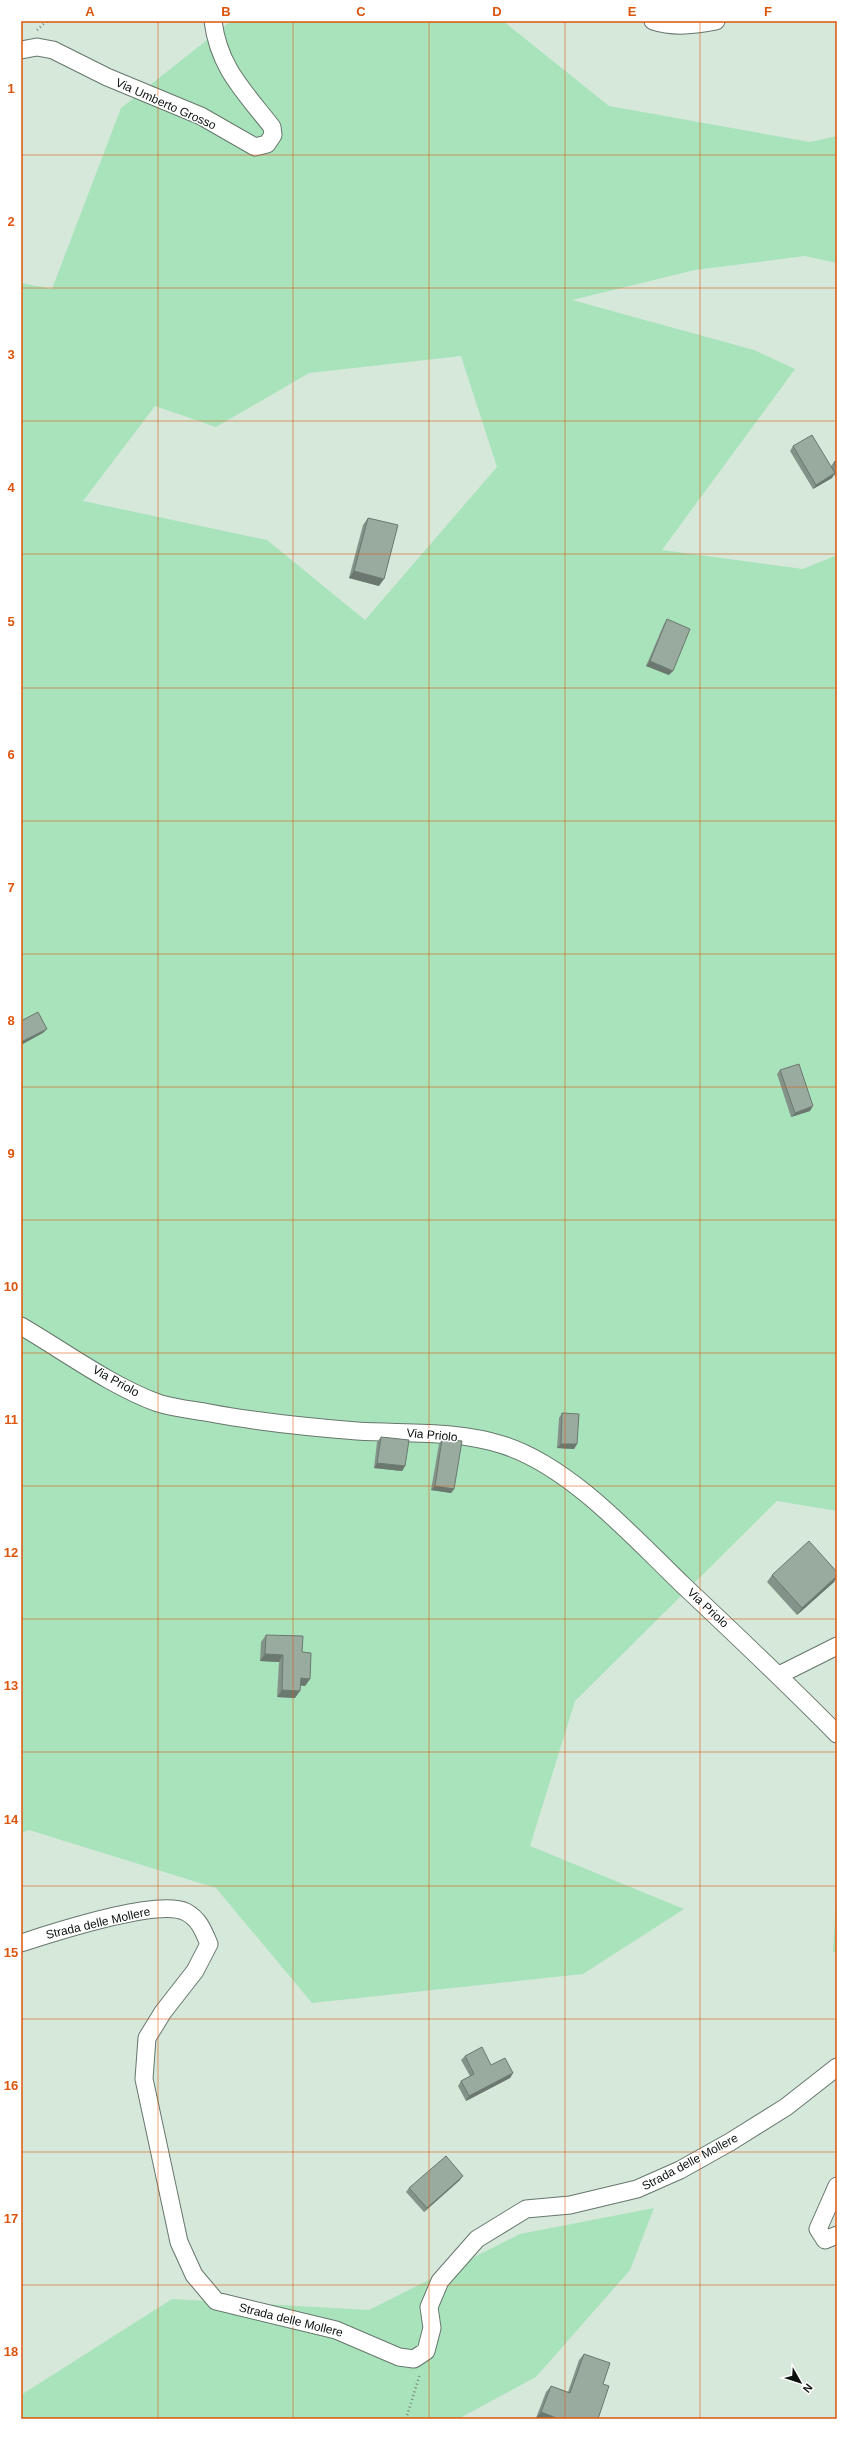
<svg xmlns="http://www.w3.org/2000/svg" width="858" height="2440" font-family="Arial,sans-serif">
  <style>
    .green { fill: #a9e3bc; fill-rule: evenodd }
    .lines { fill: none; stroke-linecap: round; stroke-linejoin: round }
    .minor-casing { stroke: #66776b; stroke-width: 19 }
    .path { stroke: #78857b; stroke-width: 2.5; stroke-dasharray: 1 3; stroke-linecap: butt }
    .minor { stroke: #fff; stroke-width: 17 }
    .wall { fill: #849389 }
    .shaded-wall { fill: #6b786f }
    .building { fill: #99ab9f; stroke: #6b786f }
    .grid { fill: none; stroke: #dd550c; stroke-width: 1; stroke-opacity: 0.55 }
    .labels { text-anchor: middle; stroke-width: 3; stroke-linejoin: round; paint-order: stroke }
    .street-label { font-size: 12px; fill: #0b110d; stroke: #fff }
    .neatline { fill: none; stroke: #dd550c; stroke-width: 1.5 }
    .grid-label { font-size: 13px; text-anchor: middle; font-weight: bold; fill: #dd550c }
  </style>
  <rect width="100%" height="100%" fill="#d5e8da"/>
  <g class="green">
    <path d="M231,21H503L609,106L810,142L837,136V263L805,256L695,270L572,300L754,350L795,369L662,550L803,569L837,555V1511L777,1501L575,1701L530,1846L684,1909L583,1974L312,2003L216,1888L29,1830L21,1833V283L52,289L121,108ZM461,356L497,467L365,620L267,540L83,501L155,406L216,427L309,373Z"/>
    <path d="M837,1885V1952H833Z"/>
    <path d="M654,2208L630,2270L536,2377L458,2419H21V2395L172,2299L369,2310L520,2234Z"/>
  </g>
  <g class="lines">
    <defs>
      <g id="minor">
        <path d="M653,21C674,28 695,25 716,21"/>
        <path d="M21,50L37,47L53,50L107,77L201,116L255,147L267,144L273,135L272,127C244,91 219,68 213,21"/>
        <path d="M21,1326C64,1351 111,1386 158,1403C174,1408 193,1410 210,1413C258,1422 307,1427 357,1431C406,1434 456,1430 503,1445C570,1466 633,1537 683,1585C735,1634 787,1683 837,1734"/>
        <path d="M779,1675L837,1646"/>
        <path d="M21,1943C53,1933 157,1898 186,1912C199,1919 203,1930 209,1944L195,1971L163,2012L147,2038L144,2079L179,2242L194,2275L216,2301L336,2330L399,2357L414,2359L426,2351L432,2328L429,2307L440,2281L477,2239L526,2209L570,2205L637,2189L680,2170L730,2142L786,2107L837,2067"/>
        <path d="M837,2186L818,2229L825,2240L837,2235"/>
      </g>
    </defs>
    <use href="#minor" class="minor-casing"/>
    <g class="path">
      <path d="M37,30L47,21"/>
      <path d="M406,2419L420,2374"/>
    </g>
    <use href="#minor" class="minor"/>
  </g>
  <g class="wall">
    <path d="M793,446L831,466L834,462L837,460V481L834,474L832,478L813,489L790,451Z"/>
    <path d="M368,518L379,586L349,578L363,525Z"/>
    <path d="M667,619L669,675L646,666L664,624Z"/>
    <path d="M780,1070L810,1111L791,1117L777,1074Z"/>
    <path d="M562,1413L577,1444L574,1449L557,1448L559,1418Z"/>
    <path d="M381,1437L405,1466L402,1471L374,1468L377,1442Z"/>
    <path d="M442,1439L454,1489L451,1493L431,1490L439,1444Z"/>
    <path d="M772,1575L834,1582L797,1615L767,1582Z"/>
    <path d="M266,1635L302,1652L310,1679L305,1686L300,1685L295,1698L277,1697L279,1662L260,1661L261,1642Z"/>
    <path d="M465,2056L491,2065L513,2073L510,2078L466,2101L458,2086L461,2081L470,2076L461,2060Z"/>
    <path d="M460,2180L424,2212L406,2192L409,2188Z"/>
    <path d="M584,2354L603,2384L598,2419H538L536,2418L546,2392L551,2386L568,2392L579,2360Z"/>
  </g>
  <g class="shaded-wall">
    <path d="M835,473L832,478L813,489L816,485Z"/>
    <path d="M354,571L384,579L379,586L349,578Z"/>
    <path d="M650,661L673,671L669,675L646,666Z"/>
    <path d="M47,1029L43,1033L21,1045V1042Z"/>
    <path d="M813,1106L810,1111L791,1117L795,1113Z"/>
    <path d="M561,1444H577L574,1449L557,1448Z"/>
    <path d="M377,1463L405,1466L402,1471L374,1468Z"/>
    <path d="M435,1486L454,1489L451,1493L431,1490Z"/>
    <path d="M837,1576V1577L834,1582L797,1615L802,1608Z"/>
    <path d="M265,1654L283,1655L279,1662L260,1661Z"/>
    <path d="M301,1678L310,1679L305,1686L296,1685Z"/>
    <path d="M282,1690L300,1691L295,1698L277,1697Z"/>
    <path d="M513,2073L510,2078L466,2101L469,2096Z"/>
    <path d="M463,2176L460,2180L424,2212L427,2208Z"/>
    <path d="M541,2412L559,2419H538L536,2418Z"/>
  </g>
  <g class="building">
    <path d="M812,435L835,473L816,485L793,446Z"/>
    <path d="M837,460V469L834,462Z"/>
    <path d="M368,518L398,525L384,579L354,571Z"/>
    <path d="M667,619L690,629L673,671L650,661Z"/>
    <path d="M38,1012L47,1029L21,1042V1021Z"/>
    <path d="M799,1064L813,1106L795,1113L780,1070Z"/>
    <path d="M562,1413L579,1414L577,1444H561Z"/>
    <path d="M381,1437L409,1440L405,1466L377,1463Z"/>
    <path d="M442,1439L462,1441L454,1489L435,1486Z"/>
    <path d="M809,1541L837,1572V1576L802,1608L772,1575Z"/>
    <path d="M266,1635L303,1636L302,1652L311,1653L310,1679L301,1678L300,1691L282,1690L283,1655L265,1654Z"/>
    <path d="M482,2047L491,2065L505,2058L513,2073L469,2096L461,2081L474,2074L465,2056Z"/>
    <path d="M446,2156L463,2176L427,2208L409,2188Z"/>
    <path d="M584,2354L610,2363L603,2384L609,2386L598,2419H559L541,2412L551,2386L570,2393Z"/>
  </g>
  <path class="grid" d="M158,21V2419M293,21V2419M429,21V2419M565,21V2419M700,21V2419M21,155H837M21,288H837M21,421H837M21,554H837M21,688H837M21,821H837M21,954H837M21,1087H837M21,1220H837M21,1353H837M21,1486H837M21,1619H837M21,1752H837M21,1886H837M21,2019H837M21,2152H837M21,2285H837"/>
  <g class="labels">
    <g class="street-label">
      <text transform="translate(166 104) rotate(24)" y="4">Via Umberto Grosso</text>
      <text transform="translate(116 1381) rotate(29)" y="4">Via Priolo</text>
      <text transform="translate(432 1435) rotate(5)" y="4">Via Priolo</text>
      <text transform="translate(708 1608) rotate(43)" y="4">Via Priolo</text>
      <text transform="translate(98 1923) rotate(-13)" y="4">Strada delle Mollere</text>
      <text transform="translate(690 2162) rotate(-28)" y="4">Strada delle Mollere</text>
      <text transform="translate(291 2320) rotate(14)" y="4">Strada delle Mollere</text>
    </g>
  </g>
  <rect width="858" height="2440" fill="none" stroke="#ffffff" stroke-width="44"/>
  <g transform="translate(800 2382) rotate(129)" stroke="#ffffff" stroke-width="3" paint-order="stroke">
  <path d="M0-3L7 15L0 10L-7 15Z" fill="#0b110d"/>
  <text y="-6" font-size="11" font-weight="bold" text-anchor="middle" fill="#0b110d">N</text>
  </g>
  <rect x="22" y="22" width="814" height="2396" class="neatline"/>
  <g class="grid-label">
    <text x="90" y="16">A</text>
    <text x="226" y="16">B</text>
    <text x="361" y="16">C</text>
    <text x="497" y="16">D</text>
    <text x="632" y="16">E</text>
    <text x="768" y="16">F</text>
    <text x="11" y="93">1</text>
    <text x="11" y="226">2</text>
    <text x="11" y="359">3</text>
    <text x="11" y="492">4</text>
    <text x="11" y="626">5</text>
    <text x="11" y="759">6</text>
    <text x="11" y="892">7</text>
    <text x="11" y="1025">8</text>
    <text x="11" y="1158">9</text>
    <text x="11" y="1291">10</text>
    <text x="11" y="1424">11</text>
    <text x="11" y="1557">12</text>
    <text x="11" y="1690">13</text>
    <text x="11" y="1824">14</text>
    <text x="11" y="1957">15</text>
    <text x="11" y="2090">16</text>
    <text x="11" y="2223">17</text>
    <text x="11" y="2356">18</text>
  </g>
</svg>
